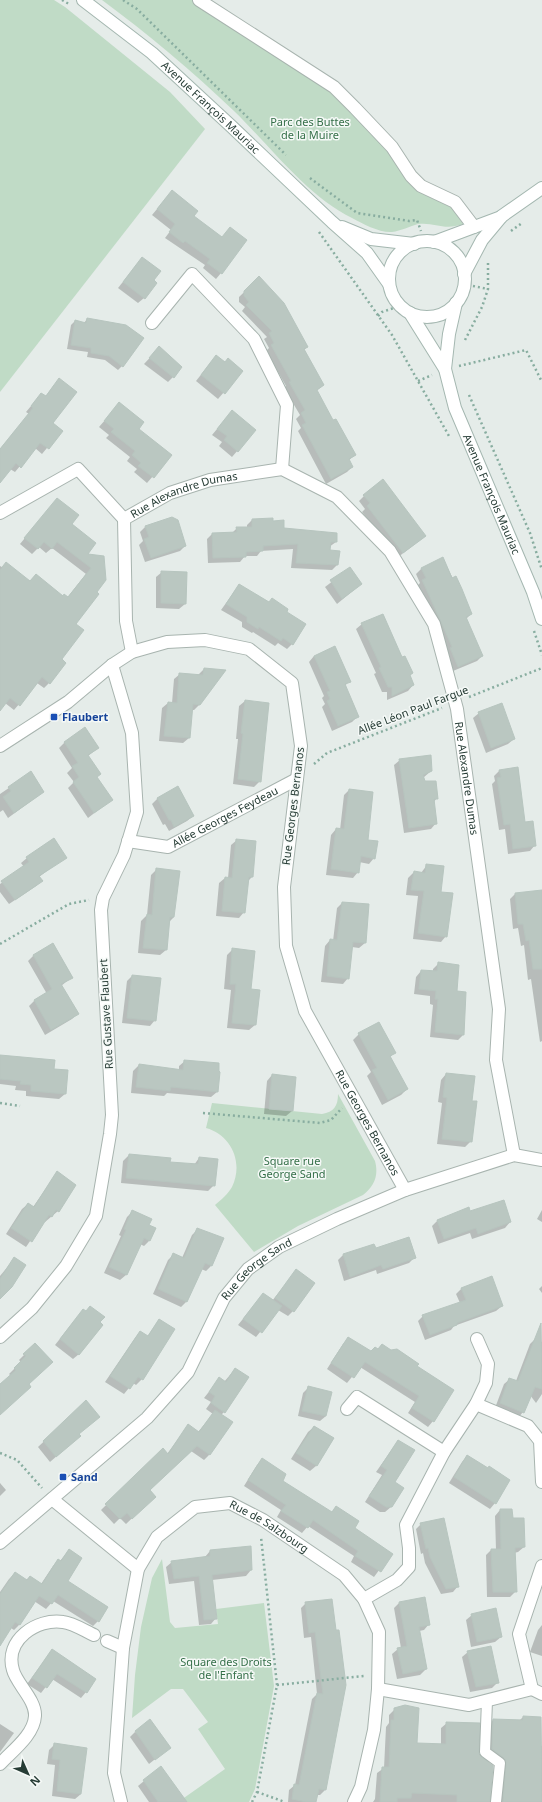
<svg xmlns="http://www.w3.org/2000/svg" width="542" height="1802" font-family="'Noto Sans',sans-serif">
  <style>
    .green { fill: #c0dbc6 }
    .shadow { fill: #0003 }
    .building { fill: #bac7c1; stroke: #b7c5bf }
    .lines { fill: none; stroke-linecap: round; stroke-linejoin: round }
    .lane-casing { stroke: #a8b4af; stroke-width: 12 }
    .street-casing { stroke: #a8b4af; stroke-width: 14 }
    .secondary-casing { stroke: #a4b7b0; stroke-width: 14 }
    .path { stroke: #88ada0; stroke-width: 2.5; stroke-dasharray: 2 3; stroke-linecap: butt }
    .lane { stroke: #fff; stroke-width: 10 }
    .street { stroke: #fff; stroke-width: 12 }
    .secondary { stroke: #fff; stroke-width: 12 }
    .transit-dot { fill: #1a4fb4; stroke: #f5f9f7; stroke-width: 1.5 }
    .labels { text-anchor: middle; stroke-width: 3; stroke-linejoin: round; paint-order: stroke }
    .street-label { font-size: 11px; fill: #263c35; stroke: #f5f9f7 }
    .park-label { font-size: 11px; fill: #346f48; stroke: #f5f9f7 }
    .transit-label { font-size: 11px; font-weight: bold; fill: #164399; stroke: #f5f9f7; text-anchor: start }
  </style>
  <rect width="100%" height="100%" fill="#e5ece9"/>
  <g class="green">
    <path d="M0,0H54L65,7L170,92L205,129L0,392Z"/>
    <path d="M102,0H192L336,95L443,199L457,211L463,224C444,231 435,222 418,224C410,226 401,231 392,232C380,233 363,224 352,218C308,197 269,145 234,111C192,71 148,34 102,0Z"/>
    <path d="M338,1094L375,1161C379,1176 374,1186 363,1195L298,1226L254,1252L215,1205C221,1200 228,1194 232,1187C244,1162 231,1135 206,1128L212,1103L322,1114C334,1112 338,1106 338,1094Z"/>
    <path d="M162,1559L170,1622L175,1628L218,1624L216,1609L264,1603L274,1686L255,1789L249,1802H183L181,1800L225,1769L198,1729L208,1722L183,1689H171L132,1718L135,1675L141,1627L152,1578Z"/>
  </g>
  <g class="shadow">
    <path d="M167,197L192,216L221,273L216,279L203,268L205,265L165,238L171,230L152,215Z"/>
    <path d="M142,258L153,281L144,298L138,303L118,288Z"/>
    <path d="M259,278L307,347L304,350L323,385L316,391L333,422L355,455L349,460L352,467L347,472L326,484L298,431L301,428L296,419L300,415L284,388L286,386L266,351L269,348L264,339L267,337L242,311L245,307L239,302V297Z"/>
    <path d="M87,319L122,366L118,370L105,360L87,357L88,352L67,349L71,325L75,321L84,323Z"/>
    <path d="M159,348L173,377L168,382L144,364Z"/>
    <path d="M211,362L242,371L218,399L196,381Z"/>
    <path d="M54,385L51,423L61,431L42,454L35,448L15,472L10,469L0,482V449L29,414L26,412L36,400L45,397Z"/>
    <path d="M119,404L137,429L171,455L147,483L134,472L137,469L127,461L130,457L106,438L109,435L99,427Z"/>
    <path d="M227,417L255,430L232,457L219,446L222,442L212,435Z"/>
    <path d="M364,496L425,536L397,558L362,512L365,509L359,501Z"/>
    <path d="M57,499L86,555L103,557L49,683L44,688L37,683L14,710L5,703L0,709V566L29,582L36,575L63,597L67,598L86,574L52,548L46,553L39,547L32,554L20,544Z"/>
    <path d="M252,520L272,522L283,529L336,542L329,547V551H339L337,565L332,570L291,568L293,549L261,551L257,556H245L240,562L208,563L207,539L212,534L232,533L237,528H247V525Z"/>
    <path d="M145,527L185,546L180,551L145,562L139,545L143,541L140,532Z"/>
    <path d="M443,559L471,614L466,619L482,656L477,661L453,671L417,586L420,583L416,574L421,569Z"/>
    <path d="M350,568L361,584L337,604L325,587Z"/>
    <path d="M162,572L185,604L179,609L156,608V577Z"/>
    <path d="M239,585L286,612L292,644L287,649L278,643L275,646L253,632L252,633L242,627V622L221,610Z"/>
    <path d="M382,615L402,658L412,673L409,676L413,685L408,691L387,700V692H382L374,674L376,673L356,629L362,624Z"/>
    <path d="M314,656L349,681L345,686L358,716L352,722L332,731L322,707L325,704L322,698L324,696L309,662Z"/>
    <path d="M204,669L200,704L194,710H192L189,738L183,743L159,741L162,708L168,703H172L174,679L180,674L198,675Z"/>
    <path d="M245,701L260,781L254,787L233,784L238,739H236L239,706Z"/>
    <path d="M479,713L514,739L508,744L486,753L473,718Z"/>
    <path d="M65,742L98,748L88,756L96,777L111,800L88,818L68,788L74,782L67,773L72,768L59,748Z"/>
    <path d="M400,760L431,771L423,778L424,783L437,798L433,803L436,823L431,829L404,833L394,765Z"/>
    <path d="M518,768L524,823L535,845L530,851L508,854L505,829L499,830L492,784L495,781L494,776L499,771Z"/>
    <path d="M31,773L43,792L8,818L3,810L0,812V794Z"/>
    <path d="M349,790L374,858L369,864L359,862L358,872L353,878L326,875L331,835L336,829L340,830L344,795Z"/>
    <path d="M158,798L193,816L187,821L169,831L165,824L163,825L152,804Z"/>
    <path d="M237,840L252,877L248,881L244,912L239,918L216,916L219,883L225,878H228L231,845Z"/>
    <path d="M65,857L39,877L41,881L36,886L9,904L0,892V884L24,867L21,863L27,858Z"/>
    <path d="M427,865L440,893L446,936L441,942L413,939L418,896L406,895L408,878L414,872L421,873Z"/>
    <path d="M157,869L174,917L169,922L166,950L160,955L138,953L141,921L147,915L151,875Z"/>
    <path d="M515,894L542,900V1041L540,1042L531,979L528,980L524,945L521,946L518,928L513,929L510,899Z"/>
    <path d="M342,903L365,943L359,948L352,947L348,978L343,984L321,982L325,946L330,940L333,941L337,908Z"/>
    <path d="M53,944L72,977L61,986L77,1014L72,1019L45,1035L29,1006L34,1001L47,994L28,961L33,956Z"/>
    <path d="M233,949L250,990L259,991L255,1025L249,1030L227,1028L231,990L224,989L227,955Z"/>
    <path d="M439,963L456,992L463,1035L458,1040L430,1037L433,1005L430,1004V996L414,994L416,977L421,971L433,972V969Z"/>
    <path d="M132,976L155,1020L150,1026L122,1023L127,981Z"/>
    <path d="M359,1034L395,1052L390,1057L407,1089L401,1095L382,1105L367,1076L371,1072L353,1040Z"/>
    <path d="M0,1056L52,1070L65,1094L59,1099L26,1096V1091L15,1090L16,1086L0,1084Z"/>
    <path d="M185,1061L217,1092L211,1097L167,1093L164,1096L131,1093L133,1071L139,1065L179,1070V1066Z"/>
    <path d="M446,1074L471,1102V1141L465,1147L437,1144L442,1103L438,1102L441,1080Z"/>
    <path d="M272,1075L292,1111L286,1116L264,1114L267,1081Z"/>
    <path d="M129,1155L169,1163L194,1165L199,1158L214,1185L208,1191L121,1183L123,1161Z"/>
    <path d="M57,1173L58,1211L45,1222L44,1221L26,1247L6,1234L22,1209L28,1204L33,1207Z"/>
    <path d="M542,1210V1222L537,1219Z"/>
    <path d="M132,1212L147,1225L155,1229L149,1241L144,1246L140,1244L126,1275L120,1280L104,1273L121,1236L119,1235L127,1217Z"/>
    <path d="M470,1213L510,1222L505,1228L472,1239L470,1233L438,1244L432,1226L438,1220Z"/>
    <path d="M197,1230L223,1239L211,1266L206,1271L201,1269L187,1301L181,1307L153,1294L168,1260L173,1255L182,1258L192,1235Z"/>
    <path d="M374,1245L375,1249L415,1257L409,1263L377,1274L376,1270L344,1281L338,1260L343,1255Z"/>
    <path d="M14,1259L0,1298V1276Z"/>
    <path d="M296,1271L293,1311L288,1316L278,1310L256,1337L238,1325L263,1294L272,1301Z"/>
    <path d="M542,1286V1293L539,1289Z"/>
    <path d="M462,1288L502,1306L496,1311L454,1326L451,1330L425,1340L418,1321L423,1316L460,1303L456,1294Z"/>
    <path d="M78,1316L79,1354L73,1359L55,1345Z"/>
    <path d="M159,1320L142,1379L136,1385L133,1383L124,1394L105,1382L135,1338L140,1332L147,1337Z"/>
    <path d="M349,1338L370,1352L377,1350L382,1345L416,1367L433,1421L428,1427L408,1413L415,1402L360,1367L347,1383L327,1369L343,1344Z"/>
    <path d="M535,1339L542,1342V1394L536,1403L530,1395L523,1412L518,1418L495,1408L504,1384L510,1379L516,1381L530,1344Z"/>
    <path d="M35,1344L28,1385L0,1414V1385L11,1376L9,1374L21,1362L19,1360Z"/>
    <path d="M235,1369L224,1412L221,1415L231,1422L209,1455L204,1460L191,1451L149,1490V1502L126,1524L120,1518L114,1524L101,1510L163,1449L167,1454L188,1426L198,1432L213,1414L206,1409L211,1402L204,1398L219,1379L224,1382Z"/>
    <path d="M309,1387L326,1416L320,1421L298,1416L303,1393Z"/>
    <path d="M86,1402L79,1434L74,1441L50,1462L38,1447Z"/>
    <path d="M314,1427L333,1439L316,1466L310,1471L291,1459L308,1432Z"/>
    <path d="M398,1441L391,1507L385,1512H380L365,1502L382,1475L376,1472Z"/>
    <path d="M467,1456L488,1469L495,1503L490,1509L449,1483L462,1462Z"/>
    <path d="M262,1460L281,1481L331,1513L336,1507L354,1529L391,1554L374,1577L351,1562L354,1556L308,1526L302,1533L277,1517L281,1510L244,1486L257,1465Z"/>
    <path d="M0,1483L6,1490L0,1496Z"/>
    <path d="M500,1510L512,1520L524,1547L518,1552L514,1553L516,1591L510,1597H487L486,1555L491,1550H496L495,1516Z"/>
    <path d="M421,1524L458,1586L453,1592L441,1594L425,1563L423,1553L421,1554L416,1529Z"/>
    <path d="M250,1547L251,1570L246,1576L212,1580L216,1618L211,1624L199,1625L194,1581L169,1584L166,1567L172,1562L205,1557L210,1551Z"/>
    <path d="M69,1550L66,1581L98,1621L93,1626L53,1601L46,1609L34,1601L19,1625L14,1630L11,1628L0,1644V1592L9,1579L15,1573L26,1580L30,1577L41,1584L53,1566L58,1560L60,1561Z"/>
    <path d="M331,1600L325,1790L320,1795H317L315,1802H288L289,1790L295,1785L312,1699L317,1694L311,1637L304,1638L301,1608L306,1603Z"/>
    <path d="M399,1603L429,1624L424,1630L419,1631L426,1669L420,1675L397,1679L392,1654L398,1649L401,1648L394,1608Z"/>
    <path d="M472,1615L501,1637L495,1642L471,1647L466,1620Z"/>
    <path d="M542,1625V1656L530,1652L538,1630Z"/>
    <path d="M52,1650L86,1692L81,1698L52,1679L41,1693L27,1684Z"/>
    <path d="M468,1652L498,1682L492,1688L470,1692L462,1657Z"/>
    <path d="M395,1709L416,1744L441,1745V1728L447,1723L478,1752L489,1802H373L375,1799L377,1773L384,1768L386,1727L389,1723V1715Z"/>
    <path d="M523,1717L539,1746H542V1802H498L501,1769L487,1754L488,1726L493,1720L519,1721Z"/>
    <path d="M0,1724L14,1733L0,1752Z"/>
    <path d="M135,1732L169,1748L149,1764L130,1737Z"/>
    <path d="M55,1744L81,1794L75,1799L52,1796L55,1765L47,1764L49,1750Z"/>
    <path d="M144,1781L178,1802H149L138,1786Z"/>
  </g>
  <g class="building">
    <path d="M172,190L198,211L194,216L222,237L230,227L247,240L222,274L207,263L210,259L185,241L183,243L169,232L175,224L157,209Z"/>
    <path d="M142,257L161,271L154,280L157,283L145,299L123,282Z"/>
    <path d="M259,276L284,303L308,347L304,349L324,385L317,390L333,420L336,419L356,455L349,459L353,467L331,479L302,425L306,423L301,413L305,410L289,382L291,381L271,345L274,343L269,333L272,331L246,305L249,302L244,296V291Z"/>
    <path d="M87,318L126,325L144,338L123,367L109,356L91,353V348L71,345L75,320L86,323Z"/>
    <path d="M159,346L182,367L174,378L149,358Z"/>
    <path d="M216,355L225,362L228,358L243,371L225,394L201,375Z"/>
    <path d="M59,378L77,392L53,423L63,431L49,449L40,443L21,468L16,463L0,483V449L33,408L31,406L41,393L46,396Z"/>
    <path d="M119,402L144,422L139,429L172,455L154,478L138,466L141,463L132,455L135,451L111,432L114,429L104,421Z"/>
    <path d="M232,410L256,430L238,452L224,440L227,436L217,429Z"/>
    <path d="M383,479L426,536L403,553L367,506L370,503L363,495Z"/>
    <path d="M57,498L79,515L72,524L96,543L88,554L104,556L106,580L97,592L99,594L76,624L84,630L62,659L66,663L50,684L42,677L20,706L10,698L0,711V570L6,562L30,581L36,574L63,596L64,594L68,597L91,568L57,542L52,549L44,542L38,549L24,538Z"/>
    <path d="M172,517L178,520L186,546L151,558L144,539L149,537L145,526Z"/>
    <path d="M273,518V521L284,520V528L337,533V542H331L330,550L340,551L338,565L296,563L298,544L263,546V551L246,552V557L213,558L212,533L237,532L236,527H252V519Z"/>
    <path d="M443,557L452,578L456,576L462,589L472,614L466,617L483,656L458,667L450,648L452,647L441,622L422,580L426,578L421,568Z"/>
    <path d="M350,567L362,584L342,599L330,580Z"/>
    <path d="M161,571L187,572L186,604L161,603Z"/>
    <path d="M239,584L269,602L272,598L288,609L287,612L306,624L293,645L283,638L281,641L259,627L258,629L247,622V617L226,604Z"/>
    <path d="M383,614L402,657L405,656L413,673L410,675L414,685L392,696V687H388L379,668L381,667L361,623Z"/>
    <path d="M335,646L351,682L345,684L359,717L338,726L327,701L330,699L327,692L330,691L314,656Z"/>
    <path d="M204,668L226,670L200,705L193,704L190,738L164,736L168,702L177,703L179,673L203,675Z"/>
    <path d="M245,700L269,703L261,782L238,779L243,734L241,733Z"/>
    <path d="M502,703L515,739L491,748L478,712Z"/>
    <path d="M85,727L99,748L88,755L101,774L97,777L113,800L94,813L73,782L79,777L72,766L78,763L64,742Z"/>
    <path d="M431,755L432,771L423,775L425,781H436L438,799H434L437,824L409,828L399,759Z"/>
    <path d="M518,767L525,822L533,821L536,846L513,849L510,824L504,825L497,778L501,777L499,770Z"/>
    <path d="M31,771L44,792L14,813L3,797L11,791L8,787Z"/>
    <path d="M178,786L194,816L174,827L171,820H169L157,798Z"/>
    <path d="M349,789L373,792L368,840L378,841L375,859L361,856L359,873L331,869L336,828L344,829Z"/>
    <path d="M54,838L67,858L39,876L43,881L15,900L1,881L29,862L26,857Z"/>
    <path d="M236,839L256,841L253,877H249L245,913L222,911L225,877L232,878Z"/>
    <path d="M426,864L444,866L441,892L453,893L447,937L418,933L424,891L411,890L414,871L425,873Z"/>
    <path d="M156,868L180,871L174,917H170L167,950L143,948L147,914L152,915Z"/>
    <path d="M542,890V969H533L529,940L526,941L523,924H518L515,893Z"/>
    <path d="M342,902L369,904L366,943L353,942L349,979L327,976L330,939L337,940Z"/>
    <path d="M53,943L73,978L61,984L79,1014L51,1030L34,1000L52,989L33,955Z"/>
    <path d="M232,948L255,951L251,989L260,990L256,1025L232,1023L236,984H230Z"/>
    <path d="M438,962L459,965L457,991L466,992L464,1035L435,1032L438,999H435L436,991L419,989L421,970L437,971Z"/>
    <path d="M132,975L161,978L156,1021L127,1018Z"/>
    <path d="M379,1022L396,1053L390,1056L408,1089L388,1100L372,1070L377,1068L358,1033Z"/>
    <path d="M0,1055L55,1060L54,1069L68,1070L66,1094L31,1091V1085L20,1084L21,1081L0,1079Z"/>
    <path d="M184,1060L219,1063V1071L220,1072L218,1092L171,1087L170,1091L136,1087L139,1064L183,1070Z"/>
    <path d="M446,1073L475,1076L472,1101H477L472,1142L442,1139L447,1098L443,1097Z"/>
    <path d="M272,1074L296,1077L293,1111L269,1109Z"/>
    <path d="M129,1154L171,1158L170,1162L198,1164L199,1157L218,1159L215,1186L126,1178Z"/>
    <path d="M57,1171L76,1185L59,1212L56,1210L52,1217L49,1215L32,1242L11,1228L28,1203L34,1207Z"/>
    <path d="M504,1200L511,1222L478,1234L476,1228L444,1239L437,1220L469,1207L470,1211Z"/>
    <path d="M132,1210L152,1219L149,1225L156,1228L150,1241L144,1238L127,1275L109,1267L126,1230L124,1229Z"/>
    <path d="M197,1228L224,1238L212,1266L205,1263L187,1302L158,1289L173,1253L184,1258Z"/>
    <path d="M409,1237L416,1258L383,1269L381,1265L350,1277L343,1254L374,1244L376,1248Z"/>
    <path d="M14,1257L26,1265L12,1287L0,1299V1279Z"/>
    <path d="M296,1269L315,1283L294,1312L275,1298Z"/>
    <path d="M492,1276L503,1306L457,1323V1325L430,1335L422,1315L466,1300L461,1288Z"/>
    <path d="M263,1293L282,1306L262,1333L243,1319Z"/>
    <path d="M90,1306L105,1317L100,1322L103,1325L79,1355L60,1339L83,1309L86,1311Z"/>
    <path d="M159,1319L175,1329L143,1380L138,1377L130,1389L110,1376L140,1331L148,1336Z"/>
    <path d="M541,1323L542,1389L535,1387L524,1413L500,1403L509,1378L518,1381Z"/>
    <path d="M348,1337L371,1351L375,1347L378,1349L382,1344L391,1350L397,1349L419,1364L417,1366L454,1390L434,1422L412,1408L419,1396L365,1362L354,1378L331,1363Z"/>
    <path d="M35,1343L53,1362L29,1384L31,1387L0,1415V1384L16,1370L14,1368L26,1356L23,1354Z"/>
    <path d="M235,1368L249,1377L225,1413L211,1403L215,1396L209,1392L219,1377L226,1382Z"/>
    <path d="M308,1386L332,1392L326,1416L302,1411Z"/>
    <path d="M86,1400L100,1417L79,1434L81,1436L56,1457L43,1441Z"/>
    <path d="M215,1410L233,1422L210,1455L197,1446L150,1490L156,1497L132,1519L127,1513L120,1519L105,1504L163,1448L168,1454L188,1424L199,1432Z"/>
    <path d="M314,1426L334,1438L317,1466L296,1453Z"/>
    <path d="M398,1440L415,1450L395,1482L404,1488L392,1507H386L369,1496L387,1470L381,1466Z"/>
    <path d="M467,1455L488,1468L489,1466L510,1480L496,1504L454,1477Z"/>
    <path d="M262,1458L286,1474L283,1481L332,1512L336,1506L359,1521L355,1528L393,1554L381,1572L355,1556L358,1551L313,1520L308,1528L281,1511L286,1505L248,1480Z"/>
    <path d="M500,1509H512L513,1518H524L525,1547L515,1548L517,1592H493L491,1549H501Z"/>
    <path d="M444,1518L459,1587L446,1589L430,1557L428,1548L426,1549L420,1523Z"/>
    <path d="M251,1546L252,1570L212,1575L217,1619L204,1620L199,1576L174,1579L171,1561L210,1556V1550Z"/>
    <path d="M69,1549L82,1558L68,1581L108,1607L99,1622L58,1595L52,1604L39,1596L20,1625L15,1622L0,1646V1594L15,1572L27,1580L30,1576L42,1584L58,1559L61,1561Z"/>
    <path d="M425,1597L430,1625L419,1627L427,1669L403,1674L397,1648L407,1646L399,1602Z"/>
    <path d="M332,1599L336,1630H339L346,1685L326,1790L319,1789L316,1802H306L292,1799L294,1784L299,1785L317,1693L323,1694L315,1632L309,1633L305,1602Z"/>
    <path d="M496,1608L502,1637L477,1642L471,1614Z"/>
    <path d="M491,1646L499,1683L476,1687L467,1651Z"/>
    <path d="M52,1649L96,1679L87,1693L57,1674L47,1688L32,1678Z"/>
    <path d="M405,1705L419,1708L417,1743L446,1744V1722L480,1723L479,1754L493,1766L490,1802H457V1795L412,1793L411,1798H397V1802H380L382,1767H389L391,1720H394V1708Z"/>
    <path d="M523,1716L541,1717L542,1802H503L506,1763L504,1758L492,1749L493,1719L523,1720Z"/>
    <path d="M150,1719L171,1748L155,1760L135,1731Z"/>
    <path d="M54,1743L87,1748L81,1794L57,1791L60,1760L52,1759Z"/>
    <path d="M161,1766L187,1802H158L143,1780Z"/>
  </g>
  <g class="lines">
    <defs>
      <path id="lane" d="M487,1701L485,1752L500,1763L496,1802"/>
      <g id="street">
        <path d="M199,0L334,87L355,108L392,147L411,176L421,186L455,202L474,227"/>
        <path d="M152,323L192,274L254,339L287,405L282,469"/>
        <path d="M0,513L78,469L124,519"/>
        <path id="s1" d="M132,652L126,621L124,519L170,493L210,480L282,469L337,497L390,551L434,624L457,709L499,1009L496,1060L514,1155"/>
        <path id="s2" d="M0,746L68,702L112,665L132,652L167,642L205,640L249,649L292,683L301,746L284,887L286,946L305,1011L405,1190"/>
        <path id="s3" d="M128,841L168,847L297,779"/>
        <path d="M0,1337L32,1308L66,1266L96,1216L110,1134L112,1115L101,910L103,898L124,855L137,812L132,733L112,665"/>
        <path d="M476,1404L528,1426L540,1441L542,1482"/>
        <path d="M347,1409L357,1397L444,1452"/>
        <path d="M52,1499L138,1569"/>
        <path id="s4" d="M0,1543L147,1418L188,1372L224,1298L248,1269L279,1247L337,1219L405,1190L514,1155L542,1160"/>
        <path d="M542,1566L519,1634L532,1689L542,1694"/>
        <path d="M364,1599L397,1580L409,1567V1548L406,1525L444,1452L476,1404L486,1383L488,1364L477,1339"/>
        <path d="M107,1641L123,1648"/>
        <path d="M378,1689L469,1705L532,1689"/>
        <path d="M0,1764C12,1751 34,1735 35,1716C36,1700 16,1683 13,1670C4,1640 37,1618 63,1622C73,1623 85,1631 94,1635"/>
        <path id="s5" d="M121,1802L114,1773L123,1648L138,1569L157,1537L195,1507L230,1503L263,1520L344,1575L364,1599L379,1632L378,1689L374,1730L361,1787L354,1802"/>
      </g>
      <g id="secondary">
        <path id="s6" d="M83,0L152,53L231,126L332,222L367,253L389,284"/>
        <path d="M342,227L371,239L414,244"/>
        <circle cx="427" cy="279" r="38"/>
        <path d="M434,242L501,217"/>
        <path d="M464,274L482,240L502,216L542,188"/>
        <path id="s7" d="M410,313L445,369L455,408L533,592L542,619"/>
        <path d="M445,369L449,334L456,303"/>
      </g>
    </defs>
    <use href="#lane" class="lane-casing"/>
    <use href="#street" class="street-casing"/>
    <use href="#secondary" class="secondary-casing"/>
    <g class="path">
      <path d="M62,0L69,4"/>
      <path d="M123,0L137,9L286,155"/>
      <path d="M310,178L357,213L409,221L417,220L421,231"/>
      <path d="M511,231L522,223"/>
      <path d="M319,232L392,335L449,436"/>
      <path d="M473,286L488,289"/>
      <path d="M378,316L382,312L397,307"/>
      <path d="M465,340L482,307L488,289V262"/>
      <path d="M459,366L526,350L542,382"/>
      <path d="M418,381L432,375"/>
      <path d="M469,395L530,533L542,570"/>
      <path d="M534,631L542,655"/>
      <path d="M469,697L542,668"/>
      <path d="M314,764L327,753L442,708"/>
      <path d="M0,944L69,904L89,900"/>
      <path d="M0,1103L20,1106"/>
      <path d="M203,1113L320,1123L331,1120L342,1108"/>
      <path d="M0,1453L17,1460L42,1488"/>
      <path d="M277,1685L364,1676"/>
      <path d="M257,1792L285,1802"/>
      <path d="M252,1802L257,1792L277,1685L261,1537"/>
    </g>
    <use href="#lane" class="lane"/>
    <use href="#street" class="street"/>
    <use href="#secondary" class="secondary"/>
  </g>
  <g class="transit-dot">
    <rect x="50" y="713" width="8" height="8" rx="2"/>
    <rect x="59" y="1473" width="8" height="8" rx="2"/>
  </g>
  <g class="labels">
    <g class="street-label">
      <text dy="4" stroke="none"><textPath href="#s6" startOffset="167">Avenue François Mauriac</textPath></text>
      <text dy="4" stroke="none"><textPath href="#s7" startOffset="200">Avenue François Mauriac</textPath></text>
      <text dy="4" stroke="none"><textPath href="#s1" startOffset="199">Rue Alexandre Dumas</textPath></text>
      <text transform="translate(413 710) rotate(-21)" y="4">Allée Léon Paul Fargue</text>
      <text dy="4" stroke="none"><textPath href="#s1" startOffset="682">Rue Alexandre Dumas</textPath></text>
      <text transform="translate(293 806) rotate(-83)" y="4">Rue Georges Bernanos</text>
      <text dy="4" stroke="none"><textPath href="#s3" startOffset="105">Allée Georges Feydeau</textPath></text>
      <text transform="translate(106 1014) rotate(-93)" y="4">Rue Gustave Flaubert</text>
      <text dy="4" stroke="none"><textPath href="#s2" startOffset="797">Rue Georges Bernanos</textPath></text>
      <text dy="4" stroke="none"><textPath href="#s4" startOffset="381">Rue George Sand</textPath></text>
      <text dy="4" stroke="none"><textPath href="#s5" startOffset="402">Rue de Salzbourg</textPath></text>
    </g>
    <g class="park-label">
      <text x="310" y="126">Parc des Buttes<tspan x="310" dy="13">de la Muire</tspan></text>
      <text x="292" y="1165">Square rue<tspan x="292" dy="13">George Sand</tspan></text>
      <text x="226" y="1666">Square des Droits<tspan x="226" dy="13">de l'Enfant</tspan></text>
    </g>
    <g class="transit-label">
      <text x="62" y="721">Flaubert</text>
      <text x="71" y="1481">Sand</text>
    </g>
  </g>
  <g transform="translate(28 1774) rotate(135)" stroke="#f5f9f7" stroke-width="3" paint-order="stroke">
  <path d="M0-3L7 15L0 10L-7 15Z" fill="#263c35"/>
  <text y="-6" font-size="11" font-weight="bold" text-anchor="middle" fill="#263c35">N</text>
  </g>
</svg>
